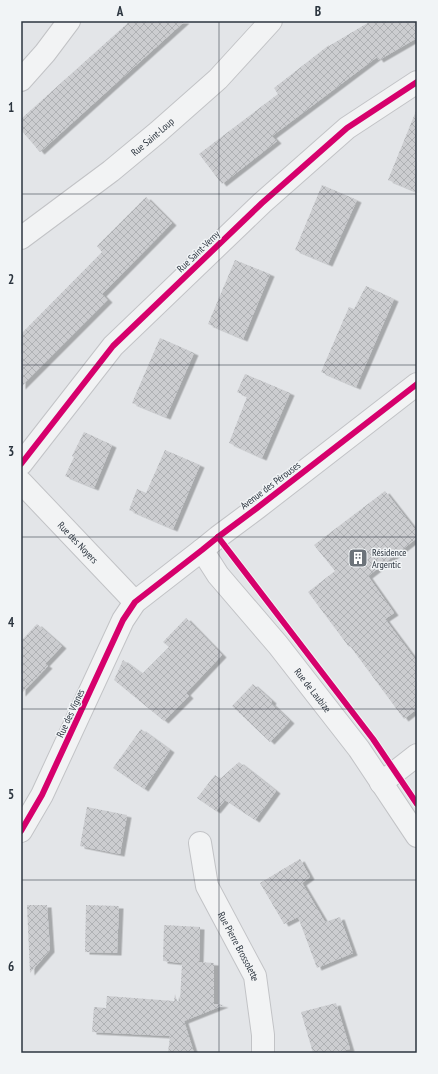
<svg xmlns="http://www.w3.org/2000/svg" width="438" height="1074" font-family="'PT Sans Narrow',sans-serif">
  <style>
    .building { fill: url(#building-cross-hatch); filter: url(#shadow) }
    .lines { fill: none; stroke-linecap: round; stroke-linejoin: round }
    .minor-casing { stroke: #c2c3c6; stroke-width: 24 }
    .minor { stroke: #f2f3f4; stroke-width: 22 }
    .cycleway-casing { stroke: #f1f4f6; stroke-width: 8 }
    .cycleway { stroke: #d6006c; stroke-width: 6 }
    .grid { fill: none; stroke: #2c353f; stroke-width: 1; stroke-opacity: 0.55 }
    .labels { text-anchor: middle; stroke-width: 3; stroke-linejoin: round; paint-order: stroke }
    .street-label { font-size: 10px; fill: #2c353f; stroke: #f1f4f6 }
    .poi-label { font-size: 10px; fill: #2c353f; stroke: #f1f4f6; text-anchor: start }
    .neatline { fill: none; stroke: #2c353f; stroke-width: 1.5 }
    .grid-label { font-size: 13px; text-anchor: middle; font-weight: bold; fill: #2c353f }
  </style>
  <defs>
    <pattern id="building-cross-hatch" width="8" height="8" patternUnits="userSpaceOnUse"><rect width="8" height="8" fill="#cccdd0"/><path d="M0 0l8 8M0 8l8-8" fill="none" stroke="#afb1b4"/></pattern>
    <filter id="shadow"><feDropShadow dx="4.5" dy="2.5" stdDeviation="0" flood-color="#0004"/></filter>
  </defs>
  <rect width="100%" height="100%" fill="#e3e5e8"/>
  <g class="building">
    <path d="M130,21H185L40,152L21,130V119Z"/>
    <path d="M371,21H417V38L379,60L377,57L272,136L277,141L222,184L199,154L278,94L274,88L329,45V46Z"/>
    <path d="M416,111H417V192L388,180Z"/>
    <path d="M322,185L357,200L328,264L295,250Z"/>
    <path d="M146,197L172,223L102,294L108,300L21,387V334L102,252L97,246Z"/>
    <path d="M235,260L270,274L243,339L208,324Z"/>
    <path d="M366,286L394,299L356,387L321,372L349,307L354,309Z"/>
    <path d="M160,338L194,353L166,417L132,403Z"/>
    <path d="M245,374L290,393L262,458L229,443L247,397L237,392Z"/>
    <path d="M84,432L112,445L94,488L65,476L74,457L72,456Z"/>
    <path d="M165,450L200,465L173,529L129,510L137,489L146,493Z"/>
    <path d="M385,491L417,532V538L368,576L394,613L385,619L417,662V709L404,719L350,646L349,647L308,592L335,571L314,545Z"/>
    <path d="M186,618L222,655L186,693L189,696L164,721L114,680L123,660L142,674L169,647L163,642Z"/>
    <path d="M37,624L62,646L45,664L48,666L21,694V641Z"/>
    <path d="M253,684L272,701L271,703L290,721L270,742L232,706Z"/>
    <path d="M141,729L170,750L144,789L113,768Z"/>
    <path d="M239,762L276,791L255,820L225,800L216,811L197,798L215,775L220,779Z"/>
    <path d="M87,807L127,815L120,854L80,846Z"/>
    <path d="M300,859L310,877L302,883L325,922L340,917L353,953L317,968L298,917L284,924L260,883Z"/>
    <path d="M27,905H47L50,950L30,973Z"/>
    <path d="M86,905L119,906L117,953L85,952Z"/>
    <path d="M164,925L200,927L199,962L214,963V1004L224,1005L184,1021L194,1053H168L170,1036L92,1032L94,1007L106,1008L107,996L174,1001L175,994L177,1001L180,1002L182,963L163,961Z"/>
    <path d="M336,1003L350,1049L335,1053H313L301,1012Z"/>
  </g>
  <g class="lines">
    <defs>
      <g id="minor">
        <path d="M21,80L45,53L69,21"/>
        <path id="s1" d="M21,238L111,171L158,132L218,79L271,21"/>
        <path d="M21,464L113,346L262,203L347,128L417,82"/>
        <path id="s2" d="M21,482L135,602"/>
        <path id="s3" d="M202,550L218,575L278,645L359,749L417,836"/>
        <path d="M381,783L417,755"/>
        <path d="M21,831L42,795L123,620L135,602L202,550L218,537L257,508L417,384"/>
        <path id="s4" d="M200,843L207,886L255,976L263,1035V1053"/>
      </g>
    </defs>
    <use href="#minor" class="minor-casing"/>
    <use href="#minor" class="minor"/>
    <defs>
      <g id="cycleway">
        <path d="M21,464L113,346L262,203L347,128L417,82"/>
        <path d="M218,537L373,739L417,804"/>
        <path d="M21,831L42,795L123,620L135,602L202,550L218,537L257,508L417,384"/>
      </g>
    </defs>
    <use href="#cycleway" class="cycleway-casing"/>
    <use href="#cycleway" class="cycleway"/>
  </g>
  <path class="grid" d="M219,21V1053M21,194H417M21,365H417M21,537H417M21,709H417M21,880H417"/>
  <defs>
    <symbol id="building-square" viewBox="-11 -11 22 22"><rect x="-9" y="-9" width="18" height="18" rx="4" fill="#6c737a" stroke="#f1f4f6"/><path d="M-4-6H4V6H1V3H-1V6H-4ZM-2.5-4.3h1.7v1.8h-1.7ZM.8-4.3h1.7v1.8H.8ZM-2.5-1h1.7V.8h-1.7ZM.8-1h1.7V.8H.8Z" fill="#fff"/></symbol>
  </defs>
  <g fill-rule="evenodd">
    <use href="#building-square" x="347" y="547" width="22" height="22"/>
  </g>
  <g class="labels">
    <g class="street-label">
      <text dy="4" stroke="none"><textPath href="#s1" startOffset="166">Rue Saint-Loup</textPath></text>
      <text transform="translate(198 251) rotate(-44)" y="4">Rue Saint-Verny</text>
      <text transform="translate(270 485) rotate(-37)" y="4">Avenue des Pérouses</text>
      <text dy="4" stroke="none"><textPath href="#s2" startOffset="83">Rue des Noyers</textPath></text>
      <text dy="4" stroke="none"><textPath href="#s3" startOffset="179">Rue de Laubize</textPath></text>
      <text transform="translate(70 713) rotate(-65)" y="4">Rue des Vignes</text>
      <text dy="4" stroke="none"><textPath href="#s4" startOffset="112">Rue Pierre Brossolette</textPath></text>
    </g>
    <g class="poi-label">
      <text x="372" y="556">Résidence<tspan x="372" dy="12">Argentic</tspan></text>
    </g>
  </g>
  <rect width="438" height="1074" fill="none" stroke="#f1f4f6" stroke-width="44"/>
  <rect x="22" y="22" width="394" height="1030" class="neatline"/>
  <g class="grid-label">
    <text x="120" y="16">A</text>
    <text x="318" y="16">B</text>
    <text x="11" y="112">1</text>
    <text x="11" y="284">2</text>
    <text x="11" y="456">3</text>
    <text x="11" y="627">4</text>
    <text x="11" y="799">5</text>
    <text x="11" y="971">6</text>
  </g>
</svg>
